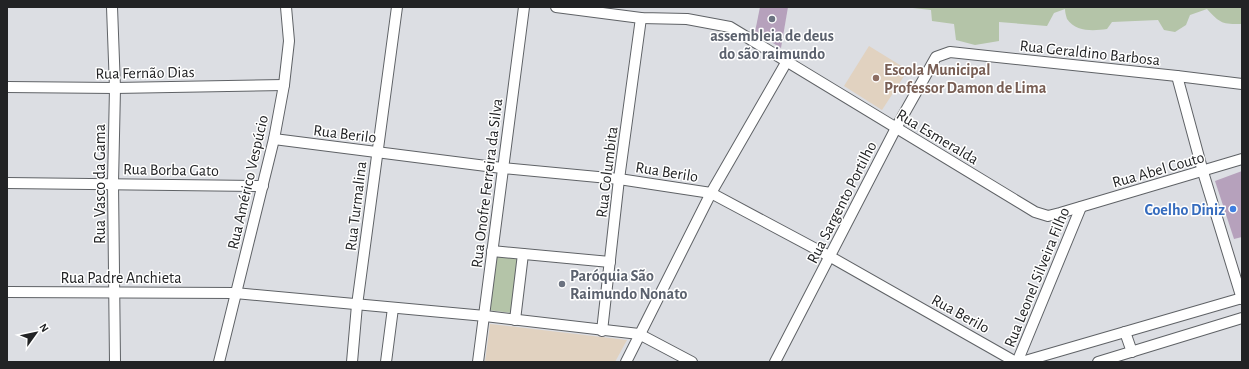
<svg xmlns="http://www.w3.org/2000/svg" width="1249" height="369" font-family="'Alegreya Sans',sans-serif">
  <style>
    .education { fill: #e1d2c0 }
    .green { fill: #b4c4a8 }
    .building { fill: #b6a1bc }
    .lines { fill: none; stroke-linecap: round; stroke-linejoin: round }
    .minor-casing { stroke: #5f6266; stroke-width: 12 }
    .minor { stroke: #fff; stroke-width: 10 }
    .worship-dot { fill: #6b7280; stroke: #fff; stroke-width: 1.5 }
    .education-dot { fill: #8d6e63; stroke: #fff; stroke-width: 1.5 }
    .shop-dot { fill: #3f7fe0; stroke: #fff; stroke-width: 1.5 }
    .labels { text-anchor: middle; stroke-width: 3; stroke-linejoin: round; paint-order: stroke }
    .worship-label { font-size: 16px; font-weight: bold; fill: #5b616d; stroke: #fff }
    .street-label { font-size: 16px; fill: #222325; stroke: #fff }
    .education-label { font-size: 16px; font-weight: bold; fill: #785e54; stroke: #fff; text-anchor: start }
    .shop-label { font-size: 16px; font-weight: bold; fill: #366cbe; stroke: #fff; text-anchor: end }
  </style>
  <rect width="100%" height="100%" fill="#dcdee3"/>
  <g class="education">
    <path d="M869,46L908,70L882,110L844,86Z"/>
    <path d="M490,324L627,340L615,362H485Z"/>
  </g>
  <g class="green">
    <path d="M904,7H1242V24C1222,24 1221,24 1207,9L1190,15L1186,25L1175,32L1164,30L1158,20L1112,22L1107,29C1093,31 1076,32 1067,19C1066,16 1065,12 1065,9L1054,13L1047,26L999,22V41L975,45L956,40L954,24L932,21L931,10Z"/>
    <path d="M494,252L521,255L513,313L488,310Z"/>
  </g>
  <g class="building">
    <path d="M760,7H788L781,48L755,32Z"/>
    <path d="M1242,171V237L1234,239L1215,181Z"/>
  </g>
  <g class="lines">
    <defs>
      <g id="minor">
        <path d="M112,7L115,88L113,183L115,362"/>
        <path d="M556,7L641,18L687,19L730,27L1035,212L1048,216L1060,213L1242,159"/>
        <path d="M1177,76L1203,172L1242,299"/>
        <path d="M7,87L115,88L284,85"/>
        <path d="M274,139L502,168L619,179L711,193L829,256L1014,361"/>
        <path d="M7,183L263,186"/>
        <path d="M492,251L610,262"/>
        <path d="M7,292L235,293L485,316L639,334L692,362"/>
        <path d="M515,320L523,254"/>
        <path d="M602,331L619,179L641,18"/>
        <path d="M1125,332L1132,352"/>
        <path d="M1018,360L1081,207"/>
        <path d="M1025,361L1242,298"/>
        <path d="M219,362L274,139L284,85L289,41L286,7"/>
        <path d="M352,362L357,305L397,7"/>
        <path d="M386,362L393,308"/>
        <path d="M478,362L524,7"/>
        <path d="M626,362L711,193L787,61"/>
        <path d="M775,362L896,128L936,57L950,52L1177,76L1242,84"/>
        <path d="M1098,362L1242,318"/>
      </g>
    </defs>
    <use href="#minor" class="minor-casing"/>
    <use href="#minor" class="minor"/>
  </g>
  <g class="worship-dot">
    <circle cx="772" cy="19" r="4"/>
    <circle cx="562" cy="284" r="4"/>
  </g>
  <circle class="education-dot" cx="876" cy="78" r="4"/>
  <circle class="shop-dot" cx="1233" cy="209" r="4"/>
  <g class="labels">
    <g class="worship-label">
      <text x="772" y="41">assembleia de deus<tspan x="772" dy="18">do são raimundo</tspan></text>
      <text x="570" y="281" text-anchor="start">Paróquia São<tspan x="570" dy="18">Raimundo Nonato</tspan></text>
    </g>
    <g class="street-label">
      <text transform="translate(1090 52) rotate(6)" y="6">Rua Geraldino Barbosa</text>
      <text transform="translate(145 72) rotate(-1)" y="6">Rua Fernão Dias</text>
      <text transform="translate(345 133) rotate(7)" y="6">Rua Berilo</text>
      <text transform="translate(938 136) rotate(31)" y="6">Rua Esmeralda</text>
      <text transform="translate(171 169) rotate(1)" y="6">Rua Borba Gato</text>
      <text transform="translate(1158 169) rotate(-16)" y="6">Rua Abel Couto</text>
      <text transform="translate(667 171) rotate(9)" y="6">Rua Berilo</text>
      <text transform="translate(606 172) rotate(-83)" y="6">Rua Columbita</text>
      <text transform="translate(247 182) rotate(-77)" y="6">Rua Américo Vespúcio</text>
      <text transform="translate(486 183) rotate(-83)" y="6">Rua Onofre Ferreira da Silva</text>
      <text transform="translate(99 184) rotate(-90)" y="6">Rua Vasco da Gama</text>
      <text transform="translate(841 202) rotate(-63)" y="6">Rua Sargento Portilho</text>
      <text transform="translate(355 206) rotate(-83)" y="6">Rua Turmalina</text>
      <text x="121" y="283">Rua Padre Anchieta</text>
      <text transform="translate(1036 277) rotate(-68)" y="6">Rua Leonel Silveira Filho</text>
      <text transform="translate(961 313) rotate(29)" y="6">Rua Berilo</text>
    </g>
    <g class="education-label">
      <text x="884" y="75">Escola Municipal<tspan x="884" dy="18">Professor Damon de Lima</tspan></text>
    </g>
    <g class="shop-label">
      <text x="1225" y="215">Coelho Diniz</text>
    </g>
  </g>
  <rect width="1249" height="369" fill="none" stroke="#222325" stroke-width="16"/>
  <g transform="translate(36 333) rotate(57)" stroke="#ffffff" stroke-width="3" paint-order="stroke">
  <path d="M0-3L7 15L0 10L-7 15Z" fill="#222325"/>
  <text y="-6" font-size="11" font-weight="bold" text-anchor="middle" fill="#222325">N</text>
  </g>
</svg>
